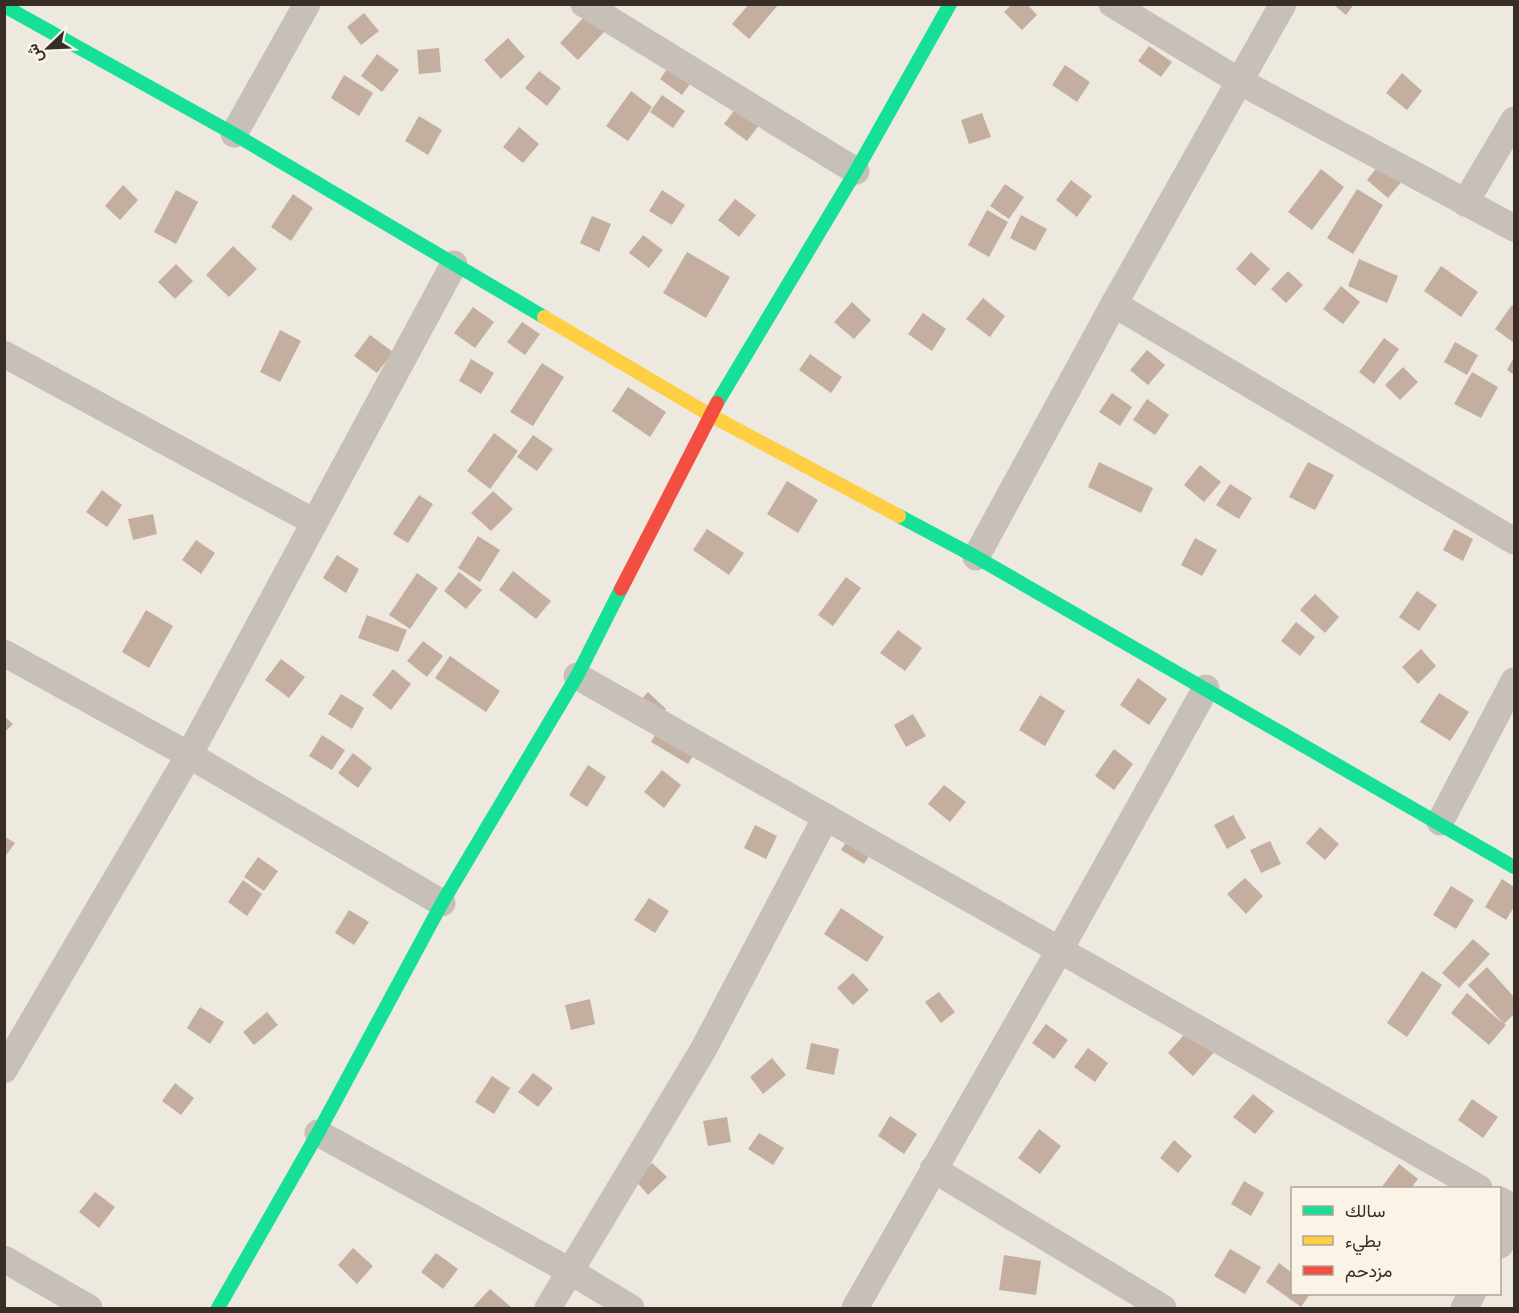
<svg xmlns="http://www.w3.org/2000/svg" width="1519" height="1313" font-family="Mulish,Vazirmatn,sans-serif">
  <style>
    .building { fill: #c4ae9f }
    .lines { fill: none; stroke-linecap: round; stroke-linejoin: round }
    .street { stroke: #c6c0b8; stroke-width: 27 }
    .fast { stroke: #16e098; stroke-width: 14 }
    .slow { stroke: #ffcf43; stroke-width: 14 }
    .jam { stroke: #f24e42; stroke-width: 14 }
  </style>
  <rect width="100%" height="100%" fill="#eee9df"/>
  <g class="building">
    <path d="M596,4L615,20L578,60L560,43Z"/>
    <path d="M749,4H779L749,39L732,24Z"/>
    <path d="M1012,4H1027L1037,15L1022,30L1004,12Z"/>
    <path d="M1333,4H1354L1346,15Z"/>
    <path d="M364,13L379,31L361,45L347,27Z"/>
    <path d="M508,38L525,57L501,79L484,60Z"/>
    <path d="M1149,46L1172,62L1161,77L1138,61Z"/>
    <path d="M439,48L441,72L419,74L417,50Z"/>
    <path d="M377,54L399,70L382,92L361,76Z"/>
    <path d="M675,57L697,74L682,95L660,79Z"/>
    <path d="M1065,65L1090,82L1077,102L1052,85Z"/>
    <path d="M539,71L561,88L547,106L525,88Z"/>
    <path d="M1402,73L1422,91L1407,110L1386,93Z"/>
    <path d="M344,75L373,93L359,116L331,98Z"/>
    <path d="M631,91L652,107L628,141L606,126Z"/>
    <path d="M749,91L772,108L747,141L724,124Z"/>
    <path d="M662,95L685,111L673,128L650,112Z"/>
    <path d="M982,113L991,137L969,144L961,120Z"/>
    <path d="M419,116L442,130L428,155L405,141Z"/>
    <path d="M519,127L539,144L523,163L503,147Z"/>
    <path d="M1391,150L1413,168L1388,198L1367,180Z"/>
    <path d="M1321,169L1344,187L1312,230L1288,212Z"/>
    <path d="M1071,180L1092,196L1077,217L1056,200Z"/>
    <path d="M1005,184L1024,197L1009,219L990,206Z"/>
    <path d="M123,185L138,200L120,220L105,206Z"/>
    <path d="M1357,189L1383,205L1353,254L1327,238Z"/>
    <path d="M176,190L198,202L176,244L154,232Z"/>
    <path d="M662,190L685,205L672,225L649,211Z"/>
    <path d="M293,194L313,208L291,241L271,227Z"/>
    <path d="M735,199L756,215L739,237L718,220Z"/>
    <path d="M987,210L1008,222L989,257L968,245Z"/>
    <path d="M1021,215L1047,229L1035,251L1010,238Z"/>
    <path d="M592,216L611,224L599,252L580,243Z"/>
    <path d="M643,235L663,250L649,268L629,253Z"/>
    <path d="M233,246L257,269L229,297L206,275Z"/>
    <path d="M687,252L730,277L706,318L663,293Z"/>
    <path d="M1251,252L1270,269L1255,286L1236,269Z"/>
    <path d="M1359,259L1398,276L1387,303L1348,286Z"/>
    <path d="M176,264L193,281L175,299L158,282Z"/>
    <path d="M1441,266L1478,292L1461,317L1424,291Z"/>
    <path d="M1288,271L1303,285L1286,303L1271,289Z"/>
    <path d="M1341,286L1360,302L1343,324L1323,309Z"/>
    <path d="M983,298L1005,316L990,337L966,319Z"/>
    <path d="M852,302L871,320L854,339L834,322Z"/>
    <path d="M1512,305L1514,307V343L1495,329Z"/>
    <path d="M473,307L494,322L475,348L454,333Z"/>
    <path d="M923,313L946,329L932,351L908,334Z"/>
    <path d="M522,322L540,334L525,355L507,342Z"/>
    <path d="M280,330L301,341L280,382L260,372Z"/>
    <path d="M370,335L393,352L377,373L354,356Z"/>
    <path d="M1384,338L1399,349L1374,384L1359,372Z"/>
    <path d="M1455,342L1478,355L1467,375L1444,362Z"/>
    <path d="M1147,350L1165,365L1148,385L1130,370Z"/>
    <path d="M810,354L842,377L831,393L799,370Z"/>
    <path d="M1514,357V375L1507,370Z"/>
    <path d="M471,359L494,373L481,394L459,381Z"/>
    <path d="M542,363L564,377L533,426L510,412Z"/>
    <path d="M1403,367L1418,382L1400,400L1385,385Z"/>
    <path d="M1472,372L1498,387L1481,418L1454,404Z"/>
    <path d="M628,387L666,412L650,437L612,411Z"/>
    <path d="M1112,393L1132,407L1120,426L1099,412Z"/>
    <path d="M1147,399L1169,415L1155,435L1133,420Z"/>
    <path d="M494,433L518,451L490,489L467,471Z"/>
    <path d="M533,435L553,449L537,471L517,457Z"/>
    <path d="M1099,462L1153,488L1141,513L1088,487Z"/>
    <path d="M1308,462L1334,475L1315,510L1289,497Z"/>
    <path d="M1200,465L1221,482L1204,502L1184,485Z"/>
    <path d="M787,481L818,500L798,533L767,514Z"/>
    <path d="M1230,484L1252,498L1239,519L1216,505Z"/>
    <path d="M102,490L122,505L107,527L86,512Z"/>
    <path d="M493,491L513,509L491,531L471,513Z"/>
    <path d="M419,495L433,504L408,543L393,534Z"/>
    <path d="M153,514L157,534L133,540L128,519Z"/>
    <path d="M707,529L744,553L729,575L693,550Z"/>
    <path d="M1454,529L1473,539L1463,561L1443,550Z"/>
    <path d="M478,536L500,550L480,582L458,568Z"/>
    <path d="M1195,538L1217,550L1202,576L1181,565Z"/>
    <path d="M196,540L215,553L201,574L182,560Z"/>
    <path d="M337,555L359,569L346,593L323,578Z"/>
    <path d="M513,571L551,601L536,619L499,590Z"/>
    <path d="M459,572L482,590L466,609L444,591Z"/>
    <path d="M417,573L438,588L410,629L389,615Z"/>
    <path d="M846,577L861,588L833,626L818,615Z"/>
    <path d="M1417,591L1437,605L1419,631L1399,617Z"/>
    <path d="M1315,594L1339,617L1325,633L1300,610Z"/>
    <path d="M146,610L173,626L149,668L122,652Z"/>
    <path d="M367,615L407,630L398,652L358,638Z"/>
    <path d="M1296,622L1315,637L1300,656L1281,641Z"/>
    <path d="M898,630L922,648L905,671L880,653Z"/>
    <path d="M423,641L443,656L427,677L407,661Z"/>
    <path d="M1421,649L1436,666L1418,684L1402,667Z"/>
    <path d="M450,656L500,691L486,712L435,678Z"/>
    <path d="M281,659L305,677L289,698L265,680Z"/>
    <path d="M393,669L411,684L391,710L372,695Z"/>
    <path d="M1138,678L1167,699L1149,725L1120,705Z"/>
    <path d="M648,692L666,709L648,728L630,712Z"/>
    <path d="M1439,693L1469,712L1450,741L1420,722Z"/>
    <path d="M341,694L364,708L352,729L328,714Z"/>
    <path d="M1040,695L1065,711L1045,746L1019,730Z"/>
    <path d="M913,714L926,736L906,747L894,725Z"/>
    <path d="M4,716L13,724L4,733Z"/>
    <path d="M666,716L703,739L688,764L651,742Z"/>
    <path d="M322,735L345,750L332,770L309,756Z"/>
    <path d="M1114,749L1133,764L1114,790L1095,776Z"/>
    <path d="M353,753L372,768L358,788L338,773Z"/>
    <path d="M588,765L606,777L587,807L569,795Z"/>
    <path d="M662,770L681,785L664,808L644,792Z"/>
    <path d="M944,785L966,802L950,822L928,804Z"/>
    <path d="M1233,815L1246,838L1227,849L1214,825Z"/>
    <path d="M755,825L777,836L766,859L744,848Z"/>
    <path d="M1320,827L1339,844L1325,860L1306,843Z"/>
    <path d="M853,831L876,845L864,864L841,850Z"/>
    <path d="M4,836L15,843L4,858Z"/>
    <path d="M1270,841L1281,864L1261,873L1250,850Z"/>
    <path d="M258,857L278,871L264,891L244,877Z"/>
    <path d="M1245,878L1263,896L1246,914L1227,894Z"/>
    <path d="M1502,879L1514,887V907L1506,920L1485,907Z"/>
    <path d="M243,880L262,894L247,916L228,902Z"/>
    <path d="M1451,886L1474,900L1456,929L1433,915Z"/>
    <path d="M649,898L669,911L655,933L634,920Z"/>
    <path d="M841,908L884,937L867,962L824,934Z"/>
    <path d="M349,910L369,922L354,945L335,933Z"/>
    <path d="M1473,939L1490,954L1459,988L1442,973Z"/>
    <path d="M1487,967L1514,997V1014L1504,1024L1506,1025L1489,1045L1451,1013L1467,993L1504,1024L1468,985Z"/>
    <path d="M1422,971L1442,985L1407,1037L1387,1023Z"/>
    <path d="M853,973L869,990L853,1005L837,988Z"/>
    <path d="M939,992L955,1012L941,1023L925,1002Z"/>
    <path d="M590,999L595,1024L571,1030L565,1005Z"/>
    <path d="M200,1007L224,1022L210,1044L187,1028Z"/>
    <path d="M267,1012L278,1025L254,1045L243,1032Z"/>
    <path d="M1046,1024L1068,1040L1054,1059L1032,1043Z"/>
    <path d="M1191,1027L1216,1050L1193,1076L1168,1053Z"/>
    <path d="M811,1043L839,1049L834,1075L806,1069Z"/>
    <path d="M1088,1048L1108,1063L1095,1082L1074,1067Z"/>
    <path d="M772,1058L786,1075L763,1094L750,1077Z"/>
    <path d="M533,1073L553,1088L538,1107L518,1092Z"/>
    <path d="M492,1076L510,1088L494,1114L475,1102Z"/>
    <path d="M175,1083L194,1098L181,1115L162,1101Z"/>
    <path d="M1253,1094L1274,1111L1255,1134L1233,1117Z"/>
    <path d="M1472,1099L1498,1117L1483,1138L1458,1120Z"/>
    <path d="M890,1116L917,1134L904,1154L878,1136Z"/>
    <path d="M727,1117L731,1142L708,1146L703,1121Z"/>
    <path d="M1039,1129L1061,1146L1040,1174L1018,1158Z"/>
    <path d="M759,1133L784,1148L773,1165L748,1149Z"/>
    <path d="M1174,1140L1192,1156L1178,1173L1160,1158Z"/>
    <path d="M652,1163L667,1177L648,1195L635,1180Z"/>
    <path d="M1399,1164L1418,1179L1411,1188H1381Z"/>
    <path d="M1244,1181L1264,1193L1251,1216L1231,1204Z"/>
    <path d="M95,1192L115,1207L99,1228L79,1212Z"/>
    <path d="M353,1248L373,1266L357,1284L338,1265Z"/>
    <path d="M1230,1249L1261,1267L1245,1294L1214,1276Z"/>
    <path d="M436,1253L458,1269L443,1289L421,1272Z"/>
    <path d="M1004,1255L1041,1261L1036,1295L999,1290Z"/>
    <path d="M1279,1263L1292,1273V1294H1310L1301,1307L1266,1282Z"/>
    <path d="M490,1289L512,1308H476L474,1306Z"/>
  </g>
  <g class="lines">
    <g class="street">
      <path d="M584,4L856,171"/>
      <path d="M1112,4L1239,81L1514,228"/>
      <path d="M234,134L307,4"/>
      <path d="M1465,203L1514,120"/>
      <path d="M1114,304L1514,541"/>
      <path d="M4,354L314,522"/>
      <path d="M976,557L1114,304L1283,4"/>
      <path d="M4,653L189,755L442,903"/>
      <path d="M577,676L1479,1188"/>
      <path d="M1440,822L1514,681"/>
      <path d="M4,1070L189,755L454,264"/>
      <path d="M318,1133L570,1271L631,1308"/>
      <path d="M933,1169L1163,1308"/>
      <path d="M1500,1200L1514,1209"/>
      <path d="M1500,1245L1514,1219"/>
      <path d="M4,1259L89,1308"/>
      <path d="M548,1308L703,1050L826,817"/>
      <path d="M855,1308L1059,951L1206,688"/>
      <path d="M1464,1308L1472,1294"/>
    </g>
    <g class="fast">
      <path d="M4,6L234,134L544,317"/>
      <path d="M717,403L856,171L950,4"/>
      <path d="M899,516L976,557L1514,867"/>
      <path d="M218,1308L318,1133L442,903L577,676L621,589"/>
    </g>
    <path class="slow" d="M544,317L710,415L899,516"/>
    <path class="jam" d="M621,589L717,403"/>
  </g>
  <rect width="1519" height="1313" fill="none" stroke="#382e26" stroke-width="12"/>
  <rect x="1291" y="1187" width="210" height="108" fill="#fbf4e6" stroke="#ada599" stroke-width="1.5"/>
  <rect x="1303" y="1206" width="30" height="9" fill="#16e098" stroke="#ada599" stroke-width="1.5"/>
  <text x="1345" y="1217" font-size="18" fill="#382e26">سالك</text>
  <rect x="1303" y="1236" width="30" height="9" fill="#ffcf43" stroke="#ada599" stroke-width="1.5"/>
  <text x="1345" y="1247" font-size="18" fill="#382e26">بطيء</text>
  <rect x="1303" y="1266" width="30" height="9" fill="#f24e42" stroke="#ada599" stroke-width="1.5"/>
  <text x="1345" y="1277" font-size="18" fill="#382e26">مزدحم</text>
  <g transform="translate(48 48) rotate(247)" stroke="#fbf4e6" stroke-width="4.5" paint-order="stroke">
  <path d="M0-4.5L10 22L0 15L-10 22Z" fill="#382e26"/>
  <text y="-9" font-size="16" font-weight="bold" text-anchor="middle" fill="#382e26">ش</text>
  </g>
</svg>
